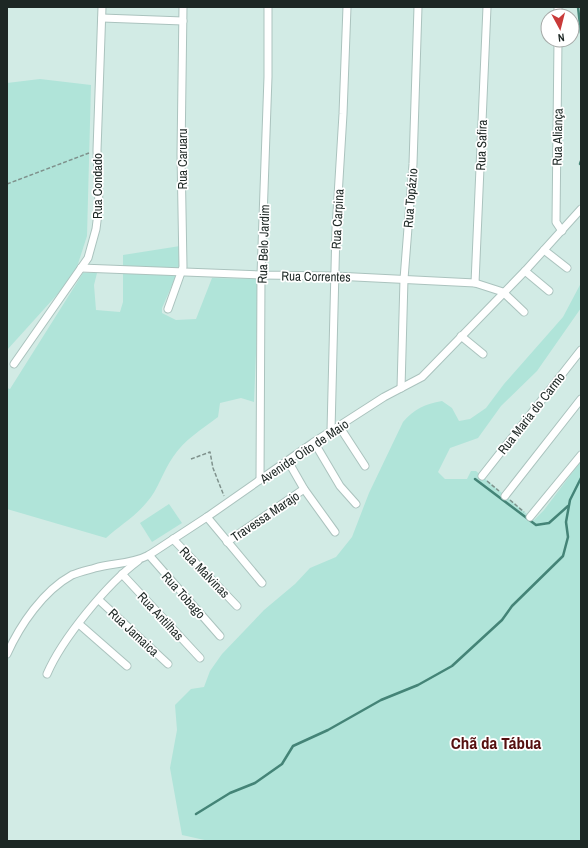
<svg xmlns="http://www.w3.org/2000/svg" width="588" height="848" font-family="'Archivo Narrow',sans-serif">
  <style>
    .green { fill: #b0e4d9 }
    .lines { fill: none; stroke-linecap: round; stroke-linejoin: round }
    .stream { stroke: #448477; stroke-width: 2.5 }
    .street-casing { stroke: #abc3be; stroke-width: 9 }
    .path { stroke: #7f918c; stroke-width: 1.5; stroke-dasharray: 4 2; stroke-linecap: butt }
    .street { stroke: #fff; stroke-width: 7 }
    .labels { text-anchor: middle; stroke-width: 3.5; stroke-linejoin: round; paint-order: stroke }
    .street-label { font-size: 13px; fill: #1d2724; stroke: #fff }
    .district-label { font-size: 17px; font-weight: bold; fill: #551010; stroke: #fff }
  </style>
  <rect width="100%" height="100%" fill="#d2ebe5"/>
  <g class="green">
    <path d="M40,79L91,85L87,236L77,267L64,287L7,350V83Z"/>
    <path d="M180,246V267L162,308V313L176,320L196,319L212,278L259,279L254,402L241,398L220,403L218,417C202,429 184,440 173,457C163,471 158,490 147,502C136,516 119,526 106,538L7,509V388L10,389L83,273H97L94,285L96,310L120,312L123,302V255Z"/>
    <path d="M581,283V308L537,371L501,406L478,438L450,448L438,472L445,479H467L471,471H476L534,520L544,510L581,461V841H209L182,835L170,768L177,730L175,705L191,689L204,687L210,671L222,654L264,610L295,584L310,568L336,557L352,537L369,493L403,422C414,409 425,404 442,401L452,408L459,421L470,419L486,408L504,384L563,317Z"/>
    <path d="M169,504L182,523L152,542L140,523Z"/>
  </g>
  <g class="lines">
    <g class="stream">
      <path d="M578,7L581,33"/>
      <path d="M580,164L581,161"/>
      <path d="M475,479L536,525L549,523L568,506"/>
      <path d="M196,814L230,793L255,783L282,764L293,746L328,730L381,700L418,685L452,666L502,620L512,606L563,556L568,537L566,522L570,500L581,478"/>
    </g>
    <defs>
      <g id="street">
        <path d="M558,16V7"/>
        <path d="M102,18L183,21"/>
        <path d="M558,40L556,222L562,231"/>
        <path d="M544,250L567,268"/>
        <path d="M81,268L261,275L335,276L475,283L503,292L524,312"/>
        <path d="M525,271L549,291"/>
        <path d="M475,283L487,7"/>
        <path d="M168,309L183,267L181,154L183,7"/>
        <path d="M461,336L483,354"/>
        <path d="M14,364L88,258L96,229L99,205L97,150L102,7"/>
        <path d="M401,388L404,279L413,164L418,7"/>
        <path d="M339,426L365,466"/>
        <path d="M331,431L336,229L343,114L347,7"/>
        <path d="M314,442L340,486L356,504"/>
        <path d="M288,461L304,489L335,532"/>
        <path d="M482,476L581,350"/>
        <path d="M260,480L261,275L268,77V7"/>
        <path d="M505,496L581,399"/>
        <path d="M207,517L262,583"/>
        <path d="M530,517L581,455"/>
        <path d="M173,539L237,606"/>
        <path d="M227,542L304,489"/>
        <path d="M149,555L220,636"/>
        <path d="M122,574L200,658"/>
        <path d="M99,600L168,664"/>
        <path d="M79,624L127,666"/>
        <path d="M7,654C20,625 43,591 72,575C79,572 88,570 95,568C113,563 132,564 149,555L207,517L314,442L384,397L422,377L525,271L581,209"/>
        <path d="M47,674C62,639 107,584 138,561"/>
      </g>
    </defs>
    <use href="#street" class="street-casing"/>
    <g class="path">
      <path d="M7,184L89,153"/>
      <path d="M191,459L210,452L213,468L224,496"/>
      <path d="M487,481L499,491"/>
      <path d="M510,500L524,512"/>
    </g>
    <use href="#street" class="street"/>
  </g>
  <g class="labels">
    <g class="street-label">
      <text transform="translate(557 137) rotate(-89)" y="5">Rua Aliança</text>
      <text transform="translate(481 145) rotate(-88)" y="5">Rua Safira</text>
      <text transform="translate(182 159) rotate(-90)" y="5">Rua Caruaru</text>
      <text transform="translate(97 186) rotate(-90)" y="5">Rua Condado</text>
      <text transform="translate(410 198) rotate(-85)" y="5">Rua Topázio</text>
      <text transform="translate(337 219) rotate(-87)" y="5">Rua Carpina</text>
      <text transform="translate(263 244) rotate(-88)" y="5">Rua Belo Jardim</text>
      <text transform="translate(316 276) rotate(1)" y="5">Rua Correntes</text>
      <text transform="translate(531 413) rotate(-52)" y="5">Rua Maria do Carmo</text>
      <text transform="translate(304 451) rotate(-34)" y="5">Avenida Oito de Maio</text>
      <text transform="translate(265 516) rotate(-34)" y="5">Travessa Marajo</text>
      <text transform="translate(205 572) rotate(46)" y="5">Rua Malvinas</text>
      <text transform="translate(184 595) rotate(48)" y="5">Rua Tobago</text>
      <text transform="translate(161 616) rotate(47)" y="5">Rua Antilhas</text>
      <text transform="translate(134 632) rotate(43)" y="5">Rua Jamaica</text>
    </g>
    <g class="district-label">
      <text x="496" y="749">Chã da Tábua</text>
    </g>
  </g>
  <rect width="588" height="848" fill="none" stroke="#1d2724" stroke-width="16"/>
  <g transform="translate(560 28) rotate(173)"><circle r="19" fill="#ffffff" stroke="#a5a9a7"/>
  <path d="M0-3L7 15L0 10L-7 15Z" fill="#c93a39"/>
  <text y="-6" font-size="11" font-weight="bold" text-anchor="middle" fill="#1d2724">N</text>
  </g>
</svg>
